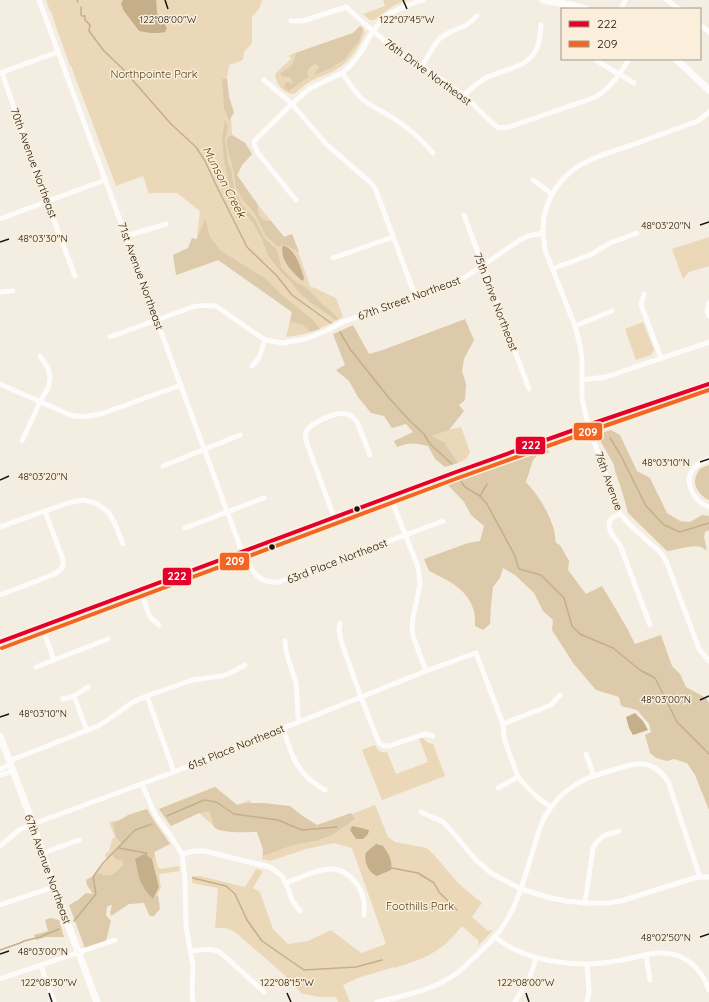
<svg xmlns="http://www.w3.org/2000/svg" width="709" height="1002" font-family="Quicksand,sans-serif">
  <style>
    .green { fill: #ead8b9 }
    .forest { fill: #ddcaaa }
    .water { fill: #c5af8a }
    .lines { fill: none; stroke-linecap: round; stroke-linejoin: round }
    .stream { stroke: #c5af8a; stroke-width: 1.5 }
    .street { stroke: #fdfcfb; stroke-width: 5 }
    .secondary { stroke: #fdfcfb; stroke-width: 7 }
    .bus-1-casing { stroke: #fbefdb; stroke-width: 7 }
    .bus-2-casing { stroke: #fbefdb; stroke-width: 7 }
    .bus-1 { stroke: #e4002b; stroke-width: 4 }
    .bus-2 { stroke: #f26522; stroke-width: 4 }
    .ticks { fill: none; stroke: #19150e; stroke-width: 1.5 }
    .bus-dot { fill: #19150e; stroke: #fbefdb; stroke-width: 1.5 }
    .labels { text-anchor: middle; stroke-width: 3; stroke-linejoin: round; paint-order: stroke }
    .street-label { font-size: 11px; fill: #19150e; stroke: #fbefdb }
    .park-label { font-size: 11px; fill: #554019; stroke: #fbefdb }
    .water-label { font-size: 12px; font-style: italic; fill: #604403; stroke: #fbefdb }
    .ticks-label { font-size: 10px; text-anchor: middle; fill: #19150e; stroke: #fbefdb; stroke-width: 3; stroke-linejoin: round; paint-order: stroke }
    .line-badge { stroke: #fbefdb; stroke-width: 1.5 }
    .badge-label { font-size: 11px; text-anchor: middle; font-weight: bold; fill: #fff }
  </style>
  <rect width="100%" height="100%" fill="#f4ede2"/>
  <g class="green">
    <path d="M46,0H262L259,9L252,17V43L244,52L243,60L229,65L227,79L229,97L234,113L231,117L232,135L245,143L252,154L242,165L237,175L258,205L284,237L292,234L310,286L336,298L343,317C324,327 308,335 286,337L292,312L219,260L176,275L196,246L200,211L177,193H151L149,194L143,176L116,186L71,66H70L53,18V17L51,11H50Z"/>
    <path d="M383,0H406L393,6L374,20H370L363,14L385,6Z"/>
    <path d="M360,26L364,30L365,33C359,47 350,61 337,69C331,73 324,75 317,78C308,82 301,88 294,94C288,94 281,89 278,84C276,81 276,77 275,74L291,59L289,55L353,33Z"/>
    <path d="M709,237V266L689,272L683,279L672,249Z"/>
    <path d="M643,322L654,350L651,355L636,360L625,329Z"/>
    <path d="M461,427L470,452L466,459L458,463L444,442L432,436L448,430Z"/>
    <path d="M419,738H423L428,743L433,744L445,776L382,800L362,750L375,745C377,750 381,753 387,752L396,774L428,762Z"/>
    <path d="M215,787L237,805L250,800L267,848L375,805L388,837L395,842L427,848L435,856L459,884L482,903L472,917L488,931L492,930L494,929L477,947L479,943L478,940L462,926C455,934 449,942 440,948C427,958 410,963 394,968V967L358,978L343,985L350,1002H338L336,997H319L301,993L290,980L235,932L226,928H215L218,888L192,883V876H200L245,887L256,869L263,871L253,888L260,892L273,929L288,944L308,941L331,930L361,953L386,944L352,848L334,843L306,849L270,861L262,859L263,849L257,832H241L218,830L199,813L171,826L159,809Z"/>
    <path d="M150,814L170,844L154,852L158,867L161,869L179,866L180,871L159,874L161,888L154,900L156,908L149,916L121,837C121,846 118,848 112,854L122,860L123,865C114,874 112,878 99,873L95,875L107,860L105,854L109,851L112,839L115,837L109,822Z"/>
  </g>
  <g class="forest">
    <path d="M360,26L363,28L360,39L344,60L331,68L314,75L319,67L316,64C311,65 307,69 307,74L309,77L305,79L289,91L284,88L285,83L289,82L292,84L293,82C290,77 289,76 283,77L280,73C291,67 294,66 296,53L353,33Z"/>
    <path d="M222,79H227L229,97L234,113L229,120L224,108Z"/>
    <path d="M225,120L227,125L228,128L225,139L228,163L231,169L234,189L242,205L255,219L264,238L277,250L281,267L291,278L297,283L304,286L309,290L320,302L334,314L338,319L336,320L311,303L298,291L292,283L280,271L268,255L262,239L253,223L242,209L230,187L224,161L222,139Z"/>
    <path d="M232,135L245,143L252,154L242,165L237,175L258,205V211L261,219L268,221L270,220L284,237L292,234L299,252L283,244L279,247L266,236L255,214L243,200L236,188L234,173L227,146V140L228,137Z"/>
    <path d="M205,219L210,237L221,251L266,279L282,295L313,320L320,329L310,332L302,324L290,322L292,312L218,260L176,275L173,255L188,248L192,238L197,239Z"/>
    <path d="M465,319L474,340L464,359L462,371L466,384L465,400L459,405L464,411L449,430L432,436L444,442L458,463L445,467L435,459L428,446C415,443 410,442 397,447L394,441L413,432L406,424L392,428L384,416L371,413L358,397L349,381L336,370L345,365L333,334L353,325L369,354L383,350Z"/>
    <path d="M611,430L620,435L637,471L650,478L667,513L680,521L690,522L702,515L709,516V530L705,532L704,537L707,551C705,549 703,548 701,547C693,544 676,550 667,551L628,513L622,491L615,471L614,465L600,440L601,433Z"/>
    <path d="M548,449L549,453L537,456L533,460L526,482C538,495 549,512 554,530C555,534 555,539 556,543L560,545L569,561L568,570L586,594L602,586L627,628L635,644L661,635L672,666L680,674L686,687L706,698L709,703V810L695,775L687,763L674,759L667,761L656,758L650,753L645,735L651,732L649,724L637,710L621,706L619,697L596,690L573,663L552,630L553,620L543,611L534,593L515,575L503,568L500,578L493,587L491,605L490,624L483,630L475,626C475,621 475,616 474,611C467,588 449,581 429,571L424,559L468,543L480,541L484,526L471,515L464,502L447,484L481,470Z"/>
    <path d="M709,465V500C700,496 691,485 697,474C697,473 699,470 700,469C702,467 706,466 709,465Z"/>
    <path d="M215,787L237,805L247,803H264L290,806L303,816L317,825L351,813L355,819L332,835L319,840L293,845L263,856V849L257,832C245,832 223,834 214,827L210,811L199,813L171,826L159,809Z"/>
    <path d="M147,809L155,823L170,844L154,852L155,856L152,859L144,854L135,860C139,879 139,884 153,899L158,895L160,909L154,916H150L144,903L129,904L111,916L110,913L112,905H110L107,907L106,915L111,921L106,941L86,951L69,905L78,900L86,893L93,894L87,885L86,880L99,873C112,878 114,874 123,865L122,860H117L112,854L120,845L121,843L116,837L113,824L128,815Z"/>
    <path d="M50,918L59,920L64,937H46L36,940L34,935L48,931L45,920Z"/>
  </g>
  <g class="water">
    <path d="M123,0H156C157,6 156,15 160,20C163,23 165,24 167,28L165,32C156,34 149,33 139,31L124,11L121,4Z"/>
    <path d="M283,245C296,250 300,266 304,278L303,281L301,280C292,271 279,260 283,245Z"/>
    <path d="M635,713L643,721L648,730L633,735L629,728L626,717Z"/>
    <path d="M352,826L357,827L369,830L368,834L363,839H356L350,830Z"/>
    <path d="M376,844L383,846C388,853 393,860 391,870L377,876C369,873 363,861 366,853C368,850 373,847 376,844Z"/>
    <path d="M144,854L152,859L159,887L153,899C139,884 139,879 135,859Z"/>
  </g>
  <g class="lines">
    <g class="stream">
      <path d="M77,0L78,2"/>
      <path d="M81,7V15L82,16H85V20L90,25L89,31L104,51L122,68L171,124L196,147L205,161L217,187L247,247L277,276L292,295L331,323"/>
      <path d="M340,332L350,349L389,398L410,421L424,434L430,444L452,464"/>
      <path d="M610,438L620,454L646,506L664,525L680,532L709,523"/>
      <path d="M459,479L465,487L480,496L487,504L514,554L519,569L541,575L564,598L572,626L580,634L613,648L640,670L655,678L677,722L709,754"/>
      <path d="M480,496L487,484"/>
      <path d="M167,816L204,800L216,802L234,814L278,820L302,830L337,827"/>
      <path d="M119,848L146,853L147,857"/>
      <path d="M390,867L392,868L418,873L434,883L439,892L457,910"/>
      <path d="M193,878L226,886L235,894L247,920L262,941L304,970L356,967L382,960"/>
      <path d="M74,921L96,894L93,877L103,863L135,830L152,824"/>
      <path d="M0,950L20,943L24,941L40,937L59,929"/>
    </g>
    <g class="street">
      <path d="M39,0L242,552C251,569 257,584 279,582L443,521"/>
      <path d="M667,0L679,9"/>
      <path d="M621,9L625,0"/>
      <path d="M291,21H303L346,7L373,31L397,51L405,57L422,66L464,95L485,116L498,128L509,127L596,97C611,87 620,74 629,59"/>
      <path d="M700,25L709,32"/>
      <path d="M597,61L634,83"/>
      <path d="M422,66L434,46L440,38L452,31L467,25L477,16"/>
      <path d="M0,73L58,52"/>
      <path d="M2,73L47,202L75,276"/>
      <path d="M342,73C348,81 354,91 361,98C371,107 385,112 396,120C410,129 422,140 433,153"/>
      <path d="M264,80L292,104L326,144L371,183L375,188L415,295"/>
      <path d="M464,95C471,89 478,82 486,78C502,69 525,69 535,52C540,44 540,33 541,25"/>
      <path d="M533,180L552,194"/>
      <path d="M296,200L258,153L255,147L254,141L292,104L309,89L342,73L351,65L359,55L373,31L384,17L403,7L423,0"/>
      <path d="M464,215L529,389"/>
      <path d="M0,219L105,180"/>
      <path d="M543,233L545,250L575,326L580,345L582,359V398L588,425L620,514L632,527L661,553L666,561L668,566L699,649L709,661"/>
      <path d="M126,236L166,224"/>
      <path d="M333,258L393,237"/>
      <path d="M552,269L590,255L610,243L637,233"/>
      <path d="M0,292L13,291"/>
      <path d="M644,294L641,304L661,358"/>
      <path d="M709,303L707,311L709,316"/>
      <path d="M575,326L612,311"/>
      <path d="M110,337L192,307C201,305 207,305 216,306L265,340L283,343L305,339L326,331L343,322L464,278L520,240L528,236L543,233C542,200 561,172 592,159C605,154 619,149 632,145C654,137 676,129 698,121L709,112"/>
      <path d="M252,366L259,358L265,340"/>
      <path d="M582,380L606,377L709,342"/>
      <path d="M0,384L70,415C82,418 92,416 104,413L181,385"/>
      <path d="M22,441L40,402L48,388L50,378L48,368L40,356"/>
      <path d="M709,459C704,461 699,462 695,467C682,480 693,501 709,507"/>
      <path d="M163,466L240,435"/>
      <path d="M390,496L418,567L420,585L413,617L412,627L413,636L426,671"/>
      <path d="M620,514L614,517L610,520L609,526L611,533L620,545L650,625"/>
      <path d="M334,517L306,441C306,438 305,435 306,432C309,426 315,423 321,420C333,414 348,408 357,422L370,455"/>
      <path d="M0,527L68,503L83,500L95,503L100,506L109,513L115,524L123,544"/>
      <path d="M185,528L264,498"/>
      <path d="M140,589L149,615L151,618L159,625"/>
      <path d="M0,595L55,574L63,567V560L45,511"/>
      <path d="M340,623L339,629L341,641L361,697L379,743L384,746H389L419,736L426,734L433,736"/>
      <path d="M42,627L54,660"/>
      <path d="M285,641C285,655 291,666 295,679C298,691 297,705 298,717L300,721"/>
      <path d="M36,667L108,639"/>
      <path d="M74,696L87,731"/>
      <path d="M147,696L174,772"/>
      <path d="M63,699L74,696L88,687"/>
      <path d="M503,724L551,705L560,695"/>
      <path d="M283,728C289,745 293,764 307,777C312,782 318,786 325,790"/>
      <path d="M586,754L594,776"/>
      <path d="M9,761L98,726L109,719L133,702L147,696L192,680L222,676L230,673L245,665"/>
      <path d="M0,769L10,765"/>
      <path d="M0,775L13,771"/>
      <path d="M142,784L154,812L158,819L170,835L182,854L185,878L186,926L193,966L192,992L193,1002"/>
      <path d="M498,788L518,777"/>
      <path d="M421,812L443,822L449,828L476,860L491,873L521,889L547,897L566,901L585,903H608L621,901L691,879L698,877H709"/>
      <path d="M0,846L19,830L33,824L174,772L426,671L476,653L503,724L504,737L508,750L518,777L525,785L538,798L551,807"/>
      <path d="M43,853L79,840"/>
      <path d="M182,854L194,851H204L270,867L282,876L286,883C299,878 319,868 332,869C349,870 362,886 364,903C365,906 364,911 364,915"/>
      <path d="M286,883L292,900L300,911"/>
      <path d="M585,903L593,848C600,835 606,835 619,831"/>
      <path d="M0,905L54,887"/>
      <path d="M495,937C501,942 508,947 516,950C536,960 564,964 587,964C602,964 618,961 632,958C641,956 650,953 659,953C685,952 701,968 709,990"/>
      <path d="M191,951C201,950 211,948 220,952L264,992"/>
      <path d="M646,955L650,980"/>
      <path d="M41,966L54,1002"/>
      <path d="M0,979L115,940"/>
      <path d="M377,1002C404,996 434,990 457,973C464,968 470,961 477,955C482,949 489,944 494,938C516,913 524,880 533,850C537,839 539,828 544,818C551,806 561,794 572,787C587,776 607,772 623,767C643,760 659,765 669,784L700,877"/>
      <path d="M515,1002L530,977L536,958"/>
      <path d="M587,1002L589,992L587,964"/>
    </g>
    <g class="secondary">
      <path d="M543,0L576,6L586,9"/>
      <path d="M676,59L709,90"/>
      <path d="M0,642L456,472L588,425L709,384"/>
      <path d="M0,736L33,824L54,887L97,1002"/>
    </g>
    <defs>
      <path id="bus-1" d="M0,642L456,472L588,425L709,384"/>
      <path id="bus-2" d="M2,648L458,478L590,431L709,390"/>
    </defs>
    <use href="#bus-1" class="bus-1-casing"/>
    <use href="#bus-2" class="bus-2-casing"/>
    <use href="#bus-1" class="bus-1"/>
    <use href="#bus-2" class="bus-2"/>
  </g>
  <path class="ticks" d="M165,0L168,9M403,0L407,9M700,225L709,222M0,242L9,239M700,462L709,459M0,480L9,476M700,700L709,696M0,717L9,714M700,937L709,934M0,954L9,951M49,993L52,1002M287,993L291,1002M526,993L529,1002"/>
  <g class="bus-dot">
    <circle cx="357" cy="509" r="3.5"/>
    <circle cx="272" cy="547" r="3.5"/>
  </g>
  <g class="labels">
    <g class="street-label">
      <text transform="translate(428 72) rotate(36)" y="4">76th Drive Northeast</text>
      <text transform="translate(34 163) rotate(70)" y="4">70th Avenue Northeast</text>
      <text transform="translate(141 276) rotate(70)" y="4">71st Avenue Northeast</text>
      <text transform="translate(409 298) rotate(-20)" y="4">67th Street Northeast</text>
      <text transform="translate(496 302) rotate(69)" y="4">75th Drive Northeast</text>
      <text transform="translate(609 481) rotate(70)" y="4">76th Avenue</text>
      <text transform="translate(337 561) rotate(-21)" y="4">63rd Place Northeast</text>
      <text transform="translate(236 747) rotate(-22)" y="4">61st Place Northeast</text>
      <text transform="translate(48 869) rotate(70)" y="4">67th Avenue Northeast</text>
    </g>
    <g class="park-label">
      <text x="154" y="78">Northpointe Park</text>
      <text x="420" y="910">Foothills Park</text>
    </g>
    <g class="water-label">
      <text transform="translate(224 182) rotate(62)" y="4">Munson Creek</text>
    </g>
  </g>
  <g class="ticks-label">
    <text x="168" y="23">122°08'00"W</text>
    <text x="407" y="23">122°07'45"W</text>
    <text x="666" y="229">48°03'20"N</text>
    <text x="43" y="242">48°03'30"N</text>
    <text x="666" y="466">48°03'10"N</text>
    <text x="43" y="480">48°03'20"N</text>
    <text x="666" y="703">48°03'00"N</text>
    <text x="43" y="717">48°03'10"N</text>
    <text x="666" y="941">48°02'50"N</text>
    <text x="43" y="955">48°03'00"N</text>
    <text x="49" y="986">122°08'30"W</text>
    <text x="287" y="986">122°08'15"W</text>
    <text x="526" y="986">122°08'00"W</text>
  </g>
  <g class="line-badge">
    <rect x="573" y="422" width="30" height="19" rx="4" fill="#f26522"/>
    <rect x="515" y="436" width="31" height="19" rx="4" fill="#e4002b"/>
    <rect x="219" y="552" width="31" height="19" rx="4" fill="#f26522"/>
    <rect x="162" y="567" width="30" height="19" rx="4" fill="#e4002b"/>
  </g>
  <g class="badge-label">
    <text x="588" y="436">209</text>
    <text x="531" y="449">222</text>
    <text x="235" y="565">209</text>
    <text x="177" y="580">222</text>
  </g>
  <rect x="561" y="8" width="140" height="52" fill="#fbefdb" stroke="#a19889"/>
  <rect x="569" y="21" width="20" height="6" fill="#e4002b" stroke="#a19889"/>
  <text x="597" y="28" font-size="12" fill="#19150e">222</text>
  <rect x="569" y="41" width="20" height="6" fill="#f26522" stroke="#a19889"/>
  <text x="597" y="48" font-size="12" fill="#19150e">209</text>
</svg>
